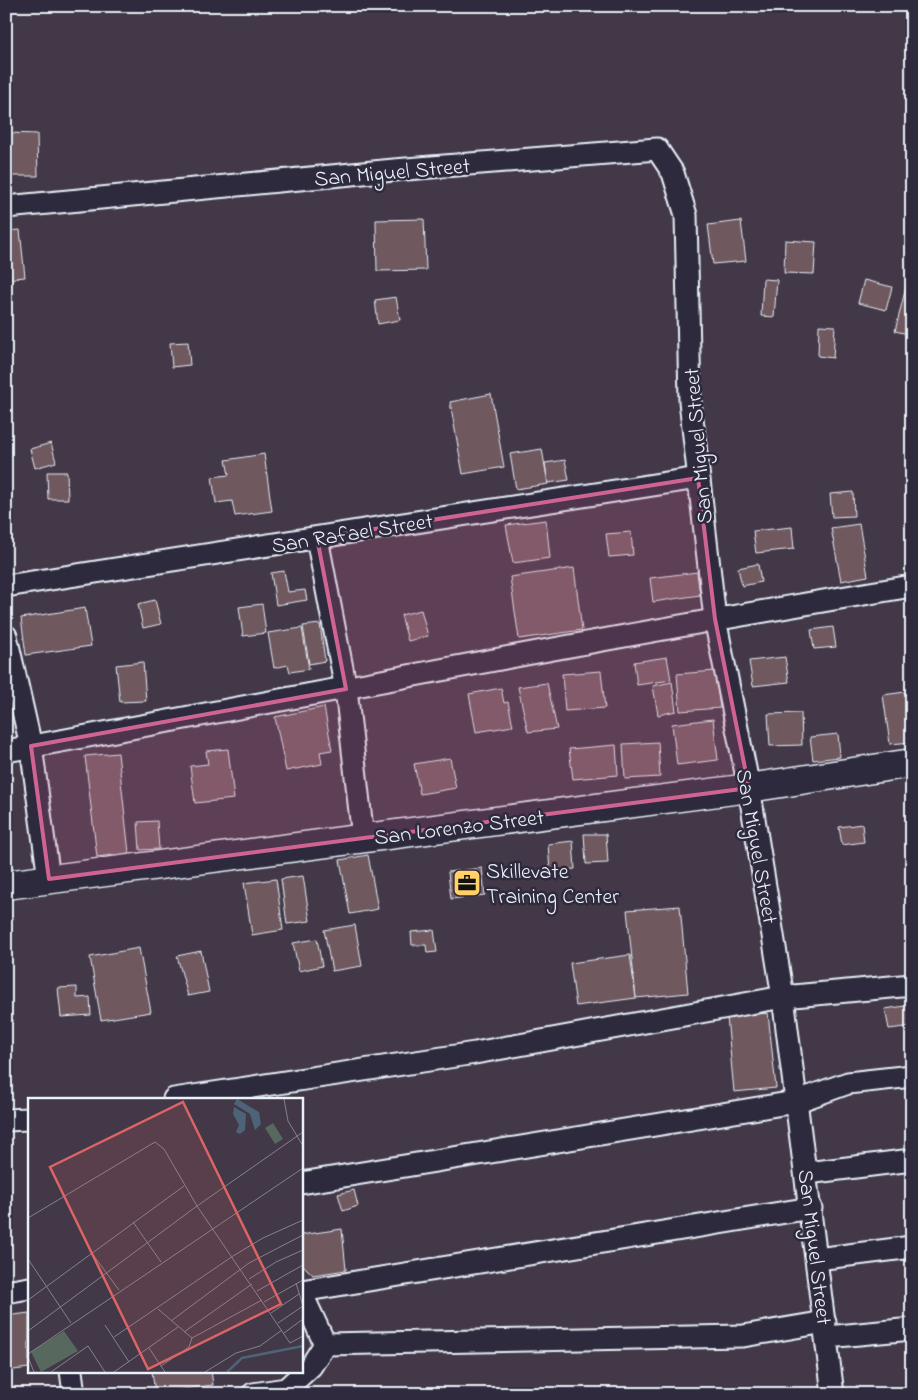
<svg xmlns="http://www.w3.org/2000/svg" width="918" height="1400" font-family="'Indie Flower',sans-serif">
  <style>
    .building { fill: #6f585f; stroke: #e8f1f8 }
    .lines { fill: none; stroke-linecap: round; stroke-linejoin: round }
    .street-casing { stroke: #e8f1f8; stroke-width: 25 }
    .secondary-casing { stroke: #e8f1f8; stroke-width: 31 }
    .street { stroke: #2f2a3d; stroke-width: 21 }
    .secondary { stroke: #2f2a3d; stroke-width: 28 }
    .marked { fill: #cf6492; fill-opacity: 0.2; stroke: #cf6492; stroke-width: 4; stroke-linejoin: round }
    .labels { text-anchor: middle; stroke-width: 5; stroke-linejoin: round; paint-order: stroke }
    .street-label { font-size: 22px; fill: #e8f1f8; stroke: #2f2a3d }
    .poi-label { font-size: 22px; fill: #e8f1f8; stroke: #2f2a3d; text-anchor: start }
    .inset-river { fill: none; stroke: #4d6478; stroke-width: 2.5 }
    .inset-road { fill: none; stroke: #84828e; stroke-width: 1 }
    .view { fill: #db6466; fill-opacity: 0.15; stroke: #db6466; stroke-width: 2.5 }
    .inset-edge { fill: none; stroke: #e8f1f8; stroke-width: 2.5 }
  </style>
  <rect width="100%" height="100%" fill="#423847"/>
  <filter id="ink" filterUnits="userSpaceOnUse"><feTurbulence type="fractalNoise" baseFrequency=".02" numOctaves="2"/><feDisplacementMap in="SourceGraphic" scale="10" xChannelSelector="R" yChannelSelector="G"/><feConvolveMatrix kernelMatrix="1 2 1 2 8 2 1 2 1" color-interpolation-filters="sRGB"/></filter>
  <g filter="url(#ink)">
    <g class="building">
      <path d="M6,124L8,133L37,134L38,176H6Z"/>
      <path d="M424,219L426,270L377,271L376,220Z"/>
      <path d="M741,221L746,261L713,264L708,225Z"/>
      <path d="M20,230L25,277L6,279V231Z"/>
      <path d="M785,240L816,242L814,274L784,273Z"/>
      <path d="M763,279L777,280L774,317L761,316Z"/>
      <path d="M864,280L892,287L886,310L858,303Z"/>
      <path d="M907,283L912,285V335L895,331Z"/>
      <path d="M396,297L400,320L378,324L375,300Z"/>
      <path d="M819,325L835,326L833,358L818,356Z"/>
      <path d="M188,342L190,365L172,367L170,343Z"/>
      <path d="M491,394L504,467L463,474L450,402Z"/>
      <path d="M51,443L56,462L35,468L30,449Z"/>
      <path d="M542,449L548,484L516,489L510,454Z"/>
      <path d="M264,454L272,511L235,516L232,501L216,503L212,477L229,475L226,460Z"/>
      <path d="M565,460L569,480L548,483L545,463Z"/>
      <path d="M47,472H67L68,499H48Z"/>
      <path d="M853,492L854,516L832,517L830,494Z"/>
      <path d="M546,520L550,558L513,563L506,525Z"/>
      <path d="M859,524L868,576L841,581L831,528Z"/>
      <path d="M792,527L794,549L756,553L753,531Z"/>
      <path d="M631,532L633,555L609,557L606,534Z"/>
      <path d="M758,564L761,582L742,586L738,568Z"/>
      <path d="M574,568L582,630L519,639L510,577Z"/>
      <path d="M284,571L288,592L305,590L307,600L276,605L271,573Z"/>
      <path d="M697,572L700,595L653,602L650,578Z"/>
      <path d="M155,600L161,624L143,628L138,604Z"/>
      <path d="M262,604L266,633L243,636L239,607Z"/>
      <path d="M85,608L91,646L26,655L21,618Z"/>
      <path d="M421,610L428,636L408,641L401,615Z"/>
      <path d="M320,624L325,661L309,664L303,626Z"/>
      <path d="M833,627L836,647L814,649L811,630Z"/>
      <path d="M302,628L309,669L290,672L288,665L274,668L268,633Z"/>
      <path d="M667,657L671,680L637,685L634,662Z"/>
      <path d="M785,657L789,682L753,686L749,661Z"/>
      <path d="M143,662L146,701L120,702L116,665Z"/>
      <path d="M601,671L605,708L565,711L562,674Z"/>
      <path d="M715,671L720,708L680,711L677,674Z"/>
      <path d="M672,682L676,711L658,715L653,686Z"/>
      <path d="M547,683L557,729L528,732L518,687Z"/>
      <path d="M501,688L504,703L508,702L513,726L476,732L469,694Z"/>
      <path d="M912,691V742L890,744L883,695Z"/>
      <path d="M324,707L332,750L320,752L322,764L286,771L275,717Z"/>
      <path d="M801,713L802,745L770,746L768,714Z"/>
      <path d="M713,719L718,760L677,765L672,724Z"/>
      <path d="M838,734L840,757L813,760L810,737Z"/>
      <path d="M658,742L660,777L625,779L623,744Z"/>
      <path d="M616,745L618,775L573,779L569,749Z"/>
      <path d="M228,749L234,799L195,803L190,766L208,764L206,751Z"/>
      <path d="M118,753L129,853L97,857L85,756Z"/>
      <path d="M450,758L456,788L420,794L414,764Z"/>
      <path d="M157,821L159,849L140,850L138,822Z"/>
      <path d="M862,824L864,842L842,845L839,827Z"/>
      <path d="M584,834H606L608,863L586,864Z"/>
      <path d="M573,841L575,869L550,871L548,844Z"/>
      <path d="M368,855L378,909L350,914L340,860Z"/>
      <path d="M482,868L485,895L451,899L448,872Z"/>
      <path d="M303,876L310,921L287,924L281,879Z"/>
      <path d="M276,879L283,930L252,935L244,883Z"/>
      <path d="M680,906L688,993L636,998L627,910Z"/>
      <path d="M355,925L362,966L332,971L324,930Z"/>
      <path d="M434,930L437,952L427,953L426,945H412L411,932Z"/>
      <path d="M317,939L322,966L299,971L293,943Z"/>
      <path d="M139,948L151,1012L101,1020L90,957Z"/>
      <path d="M201,951L209,992L188,996L177,956Z"/>
      <path d="M630,955L636,998L576,1006L570,963Z"/>
      <path d="M77,987V998L90,997L91,1015L61,1017L58,988Z"/>
      <path d="M912,1005V1026L889,1029L885,1009Z"/>
      <path d="M768,1013L776,1088L734,1092L727,1017Z"/>
      <path d="M354,1190L358,1206L343,1211L338,1194Z"/>
      <path d="M342,1229L346,1270L313,1275L302,1264L301,1235Z"/>
      <path d="M29,1313V1368L6,1371V1316Z"/>
      <path d="M152,1371H211L213,1385L155,1393Z"/>
    </g>
    <g class="lines">
      <defs>
        <g id="street">
          <path d="M6,207L394,170L657,149L673,173L686,215L690,401L715,619L749,788L783,997L833,1394"/>
          <path d="M317,538L346,689L363,838"/>
          <path d="M6,586L698,478"/>
          <path d="M6,636L31,746L49,879"/>
          <path d="M6,751C308,696 609,636 912,586"/>
          <path d="M174,1099L475,1053L783,997L912,985"/>
          <path d="M6,1120L29,1119"/>
          <path d="M807,1173L912,1160"/>
          <path d="M301,1183L795,1102L848,1083L912,1076"/>
          <path d="M817,1259L912,1247"/>
          <path d="M301,1291L811,1208"/>
          <path d="M6,1292L29,1288"/>
          <path d="M827,1337L912,1329"/>
          <path d="M325,1344L743,1336L825,1322"/>
          <path d="M71,1371L74,1394"/>
          <path d="M253,1394L286,1389L311,1366L325,1344L301,1292"/>
        </g>
        <path id="secondary" d="M6,885L749,788L912,763"/>
      </defs>
      <use href="#street" class="street-casing"/>
      <use href="#secondary" class="secondary-casing"/>
      <use href="#street" class="street"/>
      <use href="#secondary" class="secondary"/>
    </g>
  </g>
  <path class="marked" d="M698,478L715,619L749,788L49,879L31,746L346,689L317,538Z"/>
  <defs>
    <symbol id="office-square" viewBox="-11 -11 22 22"><rect x="-9" y="-9" width="18" height="18" rx="4" fill="#ffd166" stroke="#2f2a3d"/><path d="M-6-3h4V-5.5h4V-3h4V5H-6ZM-1-4.5V-3h2v-1.5ZM-6 0V1H6V0Z" fill="#111"/></symbol>
  </defs>
  <g fill-rule="evenodd">
    <use href="#office-square" x="451" y="867" width="32" height="32"/>
  </g>
  <g class="labels">
    <g class="street-label">
      <text transform="translate(392 171) rotate(-5)" y="8">San Miguel Street</text>
      <text transform="translate(697 446) rotate(-95)" y="8">San Miguel Street</text>
      <text transform="translate(352 532) rotate(-9)" y="8">San Rafael Street</text>
      <text transform="translate(459 826) rotate(-7)" y="8">San Lorenzo Street</text>
      <text transform="translate(758 846) rotate(80)" y="8">San Miguel Street</text>
      <text transform="translate(816 1247) rotate(83)" y="8">San Miguel Street</text>
    </g>
    <g class="poi-label">
      <text x="486" y="878">Skillevate<tspan x="486" dy="25">Training Center</tspan></text>
    </g>
  </g>
  <g transform="translate(28 1098)">
    <rect width="275" height="275" fill="#423847"/>
    <path d="M245,25L255,41L247,46L237,30ZM36,233L50,253L13,274L3,254Z" fill="#57685f"/>
    <path d="M209,1L231,14L233,26L227,32L222,16L206,6ZM206,9L218,16L217,32L212,36L208,34L211,27L205,16Z" fill="#4d6478"/>
    <path class="inset-river" d="M199,274L214,260L275,248"/>
    <path class="inset-road" d="M256,1L260,23L275,48M0,120L127,44L136,51L169,108L262,245L275,238M105,124L133,164M63,154L91,192M0,161L43,225M221,181L248,164L275,152M268,185L275,208M229,193L275,167M0,202L156,88M236,204L275,182M130,211L164,240L161,249L133,268M243,215L271,196M143,223L221,165L275,137M250,225L275,208M77,227L101,264M0,233L169,108L275,34M156,234L224,186M256,235L275,221M86,239L205,158L235,140L275,122M164,240L234,202M121,250L137,274M0,256L275,70M0,259L6,274M23,274L60,248L77,274M86,274L150,229M177,274L208,255L232,248L254,232"/>
    <path class="view" d="M155,4L253,206L120,271L22,69Z"/>
    <rect width="275" height="275" class="inset-edge"/>
  </g>
  <rect width="918" height="1400" fill="none" stroke="#2f2a3d" stroke-width="25"/>
  <rect x="12" y="12" width="893" height="1375" fill="none" stroke="#e8f1f8" stroke-width="2" filter="url(#ink)"/>
</svg>
